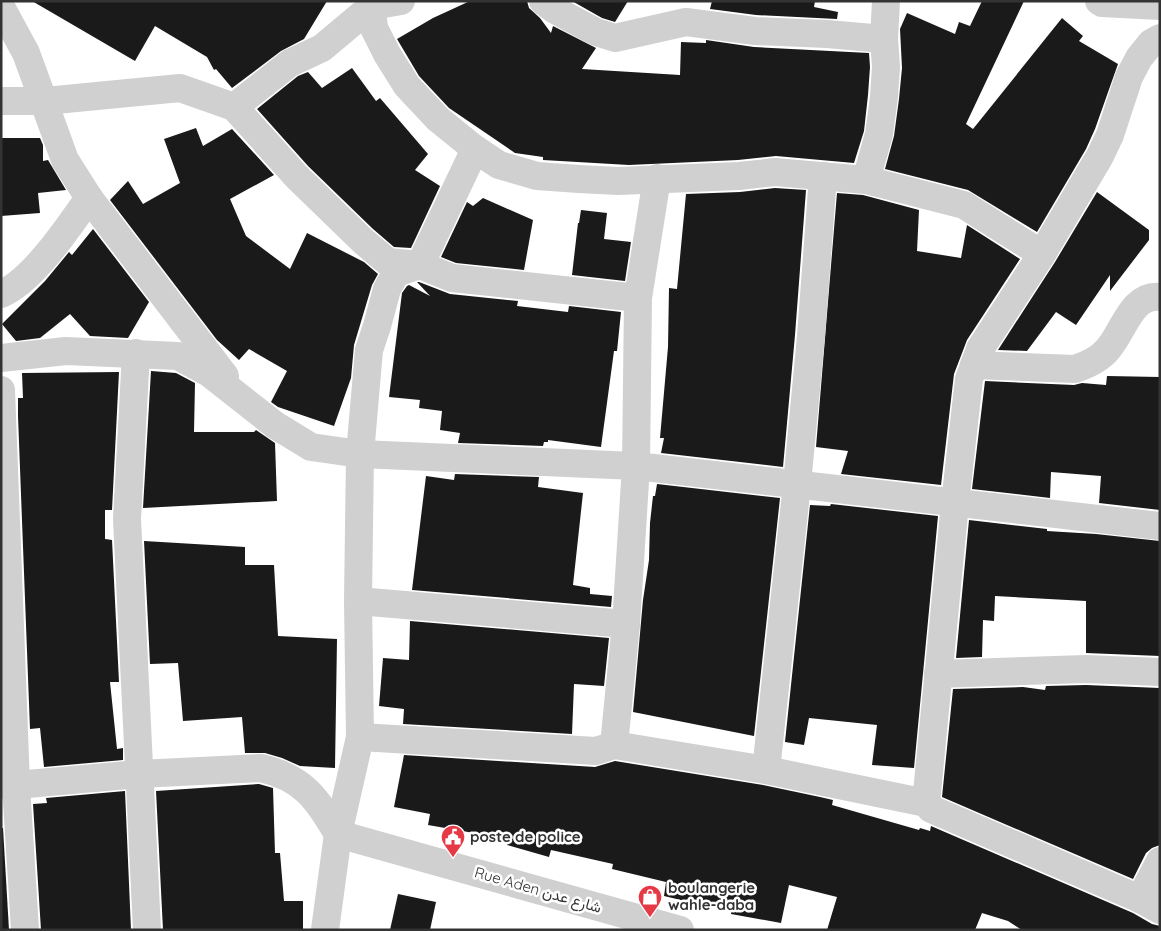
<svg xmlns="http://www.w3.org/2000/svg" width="1161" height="931" font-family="Quicksand,Vazirmatn,sans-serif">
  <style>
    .building { fill: #1a1a1a }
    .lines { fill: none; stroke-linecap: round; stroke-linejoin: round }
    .street { stroke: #d0d0d0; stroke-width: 28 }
    .labels { text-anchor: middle; stroke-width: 5; stroke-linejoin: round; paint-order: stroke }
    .poi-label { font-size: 15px; font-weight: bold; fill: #333; stroke: #fff; text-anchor: start }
    .street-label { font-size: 15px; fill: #333; stroke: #fff }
  </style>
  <rect width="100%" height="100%" fill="#fff"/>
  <g class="building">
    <path d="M32,1H327L304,39L281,51L232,88L216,69L214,70L207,57L155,26L135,61Z"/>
    <path d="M470,1H527L529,8L540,18L551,33L553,26L596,48L582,69L680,75L681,42L706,43V40L754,47L869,53L870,67L868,95L864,131L854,163L776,156L738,160L629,165L543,160V157L515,153L449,108L419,76L397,39L433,18Z"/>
    <path d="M572,1H628L615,22L602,18Z"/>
    <path d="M712,1H815L814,7L838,12L837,19L756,15L710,9Z"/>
    <path d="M982,1H1024L966,124L973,129L1062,18L1083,36L1079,41L1118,64L1095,129L1086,149L1037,232L968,190L885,169L894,136L899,99L902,68L900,29L907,13L955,34L959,22L970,26Z"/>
    <path d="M352,68L376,101L380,98L428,154L415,170L440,186L411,248L394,247L373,229L308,166L257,109L298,76L308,72L322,88Z"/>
    <path d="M196,128L203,146L232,129L274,175L230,199L246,236L290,269L307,233L364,262L378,274L372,285L354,345L351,378L334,426L278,407L271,402L287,371L249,349L239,360L217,340L110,200L128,181L143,204L180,183L164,139Z"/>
    <path d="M1,138H40L43,145V161L48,160L66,190L38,193L40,213L1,216Z"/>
    <path d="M775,188L806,190L795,335L783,467L661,453L664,438H660L668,347L669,288L677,289L686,194L740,192Z"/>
    <path d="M1097,192L1149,230V240L1110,291V275L1076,325L1056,312L1027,351L998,350L1055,262Z"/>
    <path d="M837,193L863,195L919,210L917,251L961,258L967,225L1020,259L967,340L954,374L941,485L841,474L848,451L816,447Z"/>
    <path d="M483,198L533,220L524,270L456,263L441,257L467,202L473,206Z"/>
    <path d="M581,210L607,213L604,239L631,242L625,281L572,275L578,223H579Z"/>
    <path d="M93,229L149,302L128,338L90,336L70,314L40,338L16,341L2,324L45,281L69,252L72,255Z"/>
    <path d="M417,282H419L450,294L518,301L517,306L568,312L569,306L621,312L617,351H614L601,447L548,440V442H544L543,446L458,443L460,433L440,430L442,411L419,408L420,400L389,397L402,293L407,286L409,285L430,296Z"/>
    <path d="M151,371L176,373L195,383L194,432H254L256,430L275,443L277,501L143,508Z"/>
    <path d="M119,372L112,510H105V539L112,540L119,682H110L117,749L123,748V760L44,767L40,728L30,729L18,416V398H23L22,373Z"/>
    <path d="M1107,376L1160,377V510L1099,503L1101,476L1051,472L1050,498L972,489L985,381L1074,385L1082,383L1106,385Z"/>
    <path d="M455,474L539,477L538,487L583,493L573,585L590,588V594L612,596L611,607L412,590L426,476L454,480Z"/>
    <path d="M657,484L780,498L754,736L633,712L643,600L649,560L650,523L653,496H655Z"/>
    <path d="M831,504L938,516L914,768L872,765L877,725L809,718L804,745L785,742L810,505L830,506Z"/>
    <path d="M969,520L1047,529V531L1096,534L1160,541V656L1086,653V601L995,596L994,621L983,620L982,657L956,658Z"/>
    <path d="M144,541L245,547V565H274L278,636L337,639L335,768L300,766L282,758L265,753H245L242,717L183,721L178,663L150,664Z"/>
    <path d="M410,621L609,638L604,686L574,684L572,734L403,724L404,709L379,706L383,658L409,660Z"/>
    <path d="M1086,685L1160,688V845L1152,848L1146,853L1133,879L942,797L953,689L1023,687L1045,690L1046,686Z"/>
    <path d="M404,755L595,767L615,761L763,785L820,797L833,800L832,805L919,830L920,828L930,831L931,826L1133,913L1152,924L1160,926V930H1022L1008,921L982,913L975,930H827L837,897L789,885L781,923L731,914V912L664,896L666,882L612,869L613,864L551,850L549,857L507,845L508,839L428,825L430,814L394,807Z"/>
    <path d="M259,784L273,788L275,853H280L284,901H303V930H163L156,791Z"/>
    <path d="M125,791L131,930H41L33,804L47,803L46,798Z"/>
    <path d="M1,828H3L9,930H1Z"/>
    <path d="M398,894L436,902L430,930H390Z"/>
  </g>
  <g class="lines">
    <g class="street">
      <path d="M371,1L374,28L387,54L407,86L438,119L475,149L499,165L537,176L579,179L618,181L739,176L775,172L866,180L964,205L1042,254"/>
      <path d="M543,1L555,10L596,32L615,38L686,22L755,31L827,34L884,39"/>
      <path d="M1099,1L1102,3L1160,6"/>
      <path d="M1,7L26,53L65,160L89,198L225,376"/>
      <path d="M1,101H45L180,88L234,107L297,177L363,241L388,262L420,265L452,278L638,298"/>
      <path d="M234,107L290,63L322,48L372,6L401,1"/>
      <path d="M866,180L879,134L884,97L886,67L884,39L886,1"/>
      <path d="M1,294C33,281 69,226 89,198"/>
      <path d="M136,353L127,519L147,930"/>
      <path d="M1,358L66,351L178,356L209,373L275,425L311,447L360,454L636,466L1160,526"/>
      <path d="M974,365L1075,369C1087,365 1100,359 1108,349C1124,331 1131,294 1160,297"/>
      <path d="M1,390L16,785L25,930"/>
      <path d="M358,601L626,624"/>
      <path d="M938,674L1086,669L1160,672"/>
      <path d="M360,737L596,751L614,745L626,624L636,466L638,298L657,178"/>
      <path d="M614,745L766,770L926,803L931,809L1140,899L1160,910"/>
      <path d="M766,770L797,484L811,336L823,176"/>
      <path d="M1,785H16L139,774L261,768C304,778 316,798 338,834"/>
      <path d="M926,803L955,503L969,379L980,349L1042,254L1100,156L1110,135L1129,77L1139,58L1151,43L1160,38"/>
      <path d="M338,834L680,930"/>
      <path d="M1140,899L1160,861"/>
      <path d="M325,930L338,834L360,737L358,601L360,454L369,350L377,326L387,289L396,273L420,265L475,149"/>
    </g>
  </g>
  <defs>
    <symbol id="civic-pin" viewBox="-11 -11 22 30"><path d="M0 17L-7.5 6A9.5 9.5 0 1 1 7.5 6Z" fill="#e63946" stroke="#fff"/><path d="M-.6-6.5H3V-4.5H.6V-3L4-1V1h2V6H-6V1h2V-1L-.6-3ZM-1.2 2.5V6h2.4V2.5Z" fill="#fff"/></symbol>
    <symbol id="shop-pin" viewBox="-11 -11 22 30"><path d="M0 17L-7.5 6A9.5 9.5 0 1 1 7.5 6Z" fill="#e63946" stroke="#fff"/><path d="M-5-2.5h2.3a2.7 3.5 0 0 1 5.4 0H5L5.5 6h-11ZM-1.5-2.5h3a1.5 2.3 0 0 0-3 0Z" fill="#fff"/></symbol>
  </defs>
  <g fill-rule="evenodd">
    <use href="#civic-pin" x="439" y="823" width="28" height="38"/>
    <use href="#shop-pin" x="636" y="883" width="28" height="38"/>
  </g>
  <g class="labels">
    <g class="poi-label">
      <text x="470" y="842">poste de police</text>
      <text x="668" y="893">boulangerie<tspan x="668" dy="17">wahle-daba</tspan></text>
    </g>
    <g class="street-label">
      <text transform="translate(538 890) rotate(16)" y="5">Rue Aden شارع عدن</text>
    </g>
  </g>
  <rect width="1161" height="931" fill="none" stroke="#333333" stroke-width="5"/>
</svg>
